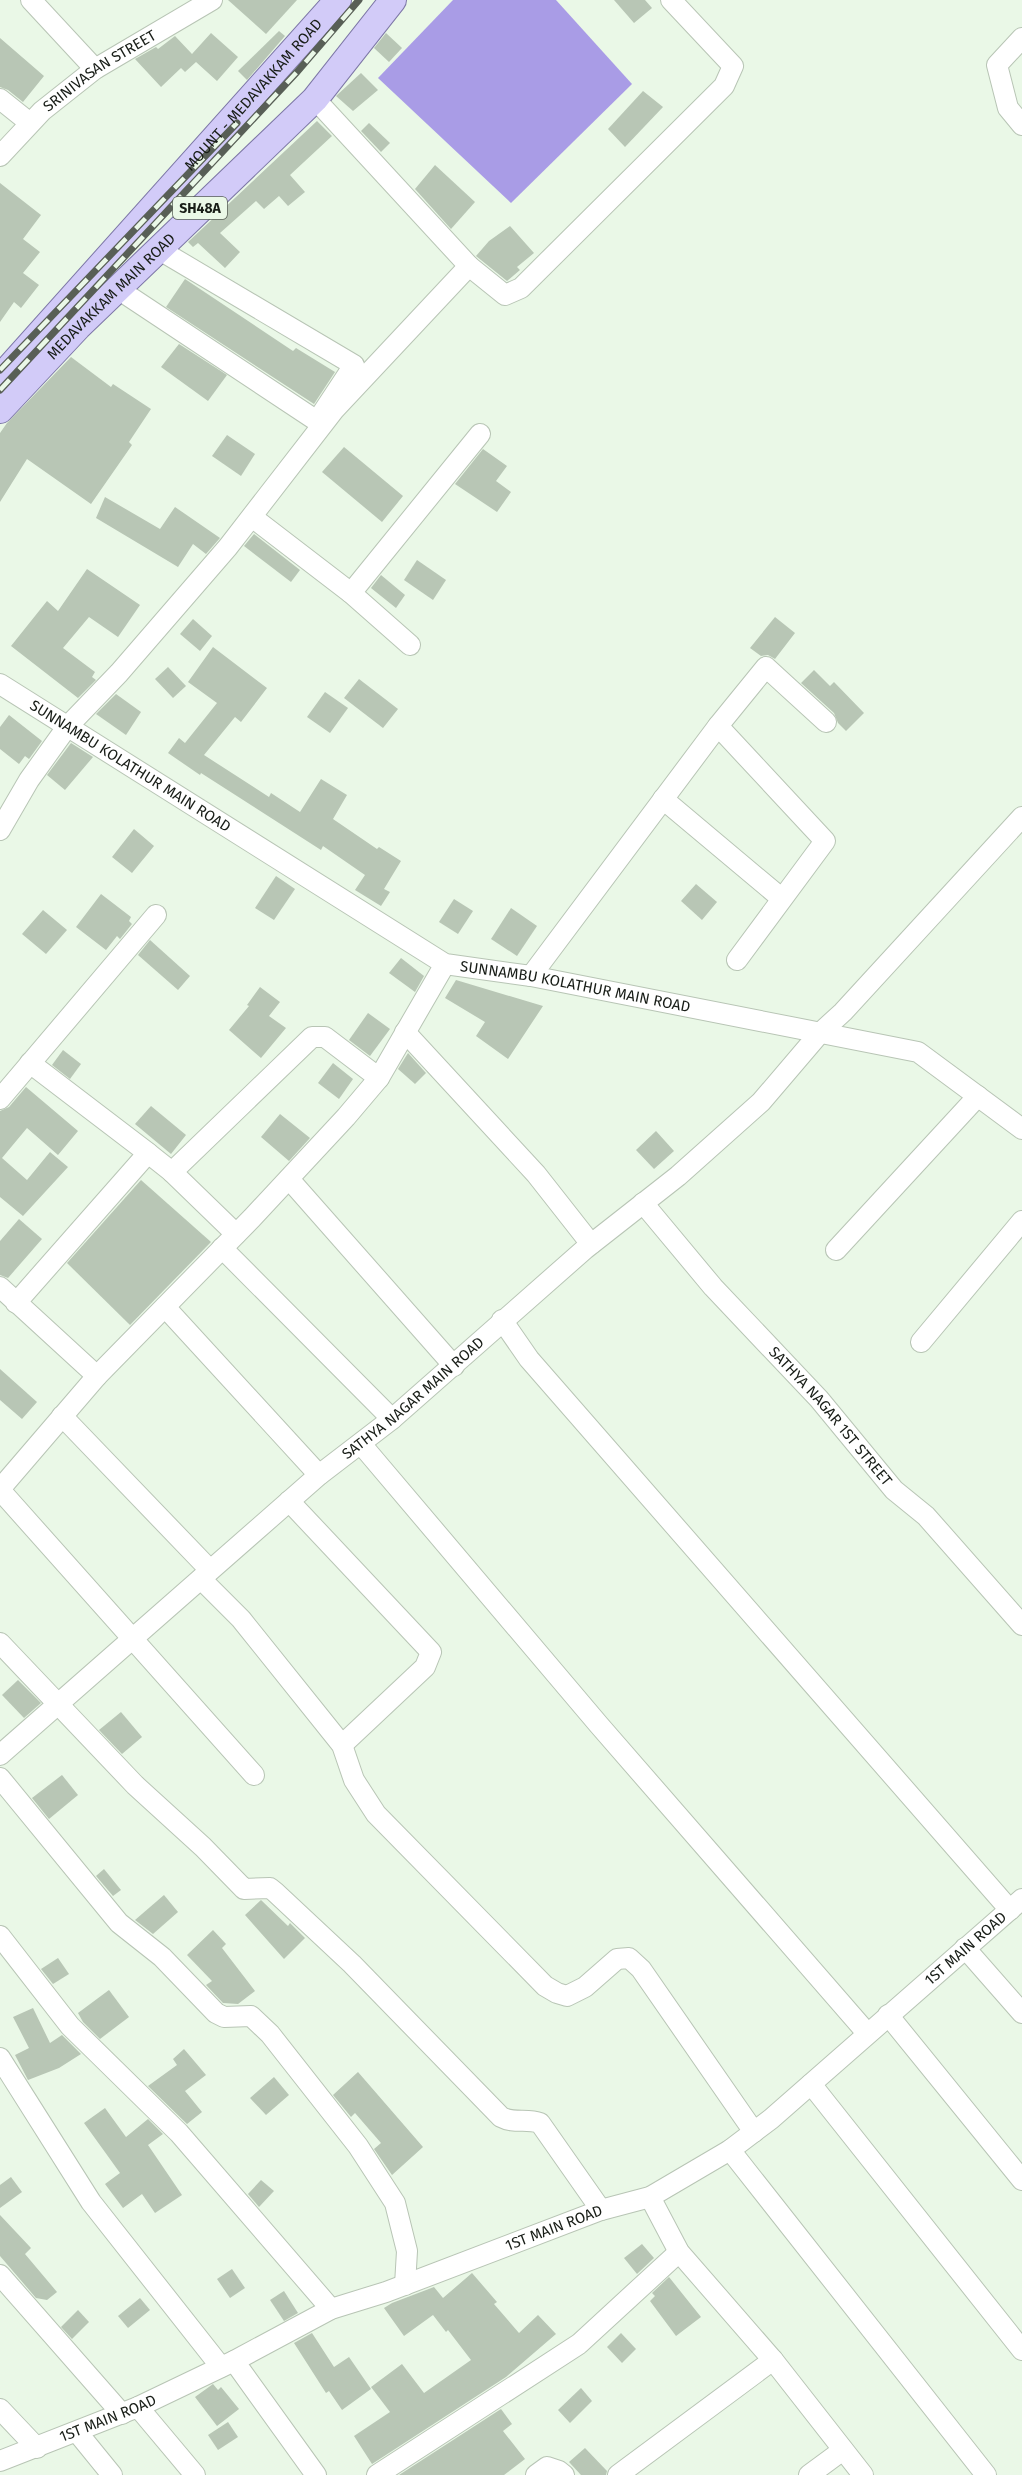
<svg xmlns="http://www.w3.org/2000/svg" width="1022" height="2475" font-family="'Fira Sans',sans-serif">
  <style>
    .water { fill: #a99ce6 }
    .building { fill: #b8c6b5 }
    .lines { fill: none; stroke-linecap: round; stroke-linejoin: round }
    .minor-casing { stroke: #b8c5b5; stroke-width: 22 }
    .major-casing { stroke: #7d77a6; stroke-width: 28 }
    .minor { stroke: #fff; stroke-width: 20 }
    .major { stroke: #d2cbf8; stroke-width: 26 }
    .rail-casing { stroke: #585f56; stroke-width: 7 }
    .rail { stroke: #eaf8e7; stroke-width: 4.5; stroke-dasharray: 14; stroke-linecap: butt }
    .labels { text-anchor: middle; stroke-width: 4.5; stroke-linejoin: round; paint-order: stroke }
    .shield { fill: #eaf8e7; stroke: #575f55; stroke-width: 1.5 }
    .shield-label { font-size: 14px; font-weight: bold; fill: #181d17 }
    .street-label { font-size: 15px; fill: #181d17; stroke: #eaf8e7 }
  </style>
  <rect width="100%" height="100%" fill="#eaf8e7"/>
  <path class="water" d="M453,0H556L632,84L511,203L378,78Z"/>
  <g class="building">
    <path d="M228,0H297L266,34Z"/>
    <path d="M614,0H645L652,8L634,23Z"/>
    <path d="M279,31L285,36L247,80L238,71Z"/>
    <path d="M211,33L238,57L217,81L196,62L185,72L181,68L161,87L135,59L156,47L158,49L175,36L192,54Z"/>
    <path d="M386,33L402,48L389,62L374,48Z"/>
    <path d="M0,38L44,76L23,102L8,90L0,87Z"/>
    <path d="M361,73L378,90L353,111L336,96Z"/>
    <path d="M643,91L663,107L625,147L608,129Z"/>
    <path d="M317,121L332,136L290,175L305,192L288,206L279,196L264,209L256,201L220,233L240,252L225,268L198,243L193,247L188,242Z"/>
    <path d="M369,123L390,143L381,152L361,131Z"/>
    <path d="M435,165L475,202L451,229L415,189Z"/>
    <path d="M0,183L41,215L23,239L40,252L23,273L39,285L21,308L14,302L0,322Z"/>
    <path d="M510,226L534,253L517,267L520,270L507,281L476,256L489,241Z"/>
    <path d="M185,279L293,351L296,348L335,372L314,404L166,307Z"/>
    <path d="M179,344L227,375L208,401L161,367Z"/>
    <path d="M71,357L111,387L113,384L151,409L129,442L132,445L91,504L27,459L0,502V433L7,423Z"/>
    <path d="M227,435L255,454L241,476L212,456Z"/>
    <path d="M344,447L403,496L382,522L322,472Z"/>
    <path d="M483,449L507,466L496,481L511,492L497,512L455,484Z"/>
    <path d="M105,497L160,529L175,507L220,538L206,554L193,544L178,567L96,518Z"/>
    <path d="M254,534L300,570L291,582L244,546Z"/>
    <path d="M417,560L446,580L433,600L404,580Z"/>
    <path d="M87,569L140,605L118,637L89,617L63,648L95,672L92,677L96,680L78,698L11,646L47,601L58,611Z"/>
    <path d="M381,575L405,595L396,608L371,588Z"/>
    <path d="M775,617L795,633L775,659L768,655L761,656L750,648Z"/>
    <path d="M193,619L212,636L200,651L180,634Z"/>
    <path d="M213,647L267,688L241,722L235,717L204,755L269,797L271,793L300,812L321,779L347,795L333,819L377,849L379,847L401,861L384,889L390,892L381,906L355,890L365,875L323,846L321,850L201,773L200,775L168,753L179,738L185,743L217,703L188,682Z"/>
    <path d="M168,667L186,686L173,698L155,679Z"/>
    <path d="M814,670L830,686L834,682L864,713L846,731L838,723L834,713L801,683Z"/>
    <path d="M359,679L398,709L383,728L344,698Z"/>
    <path d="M325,692L348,708L330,733L307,717Z"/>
    <path d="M116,694L141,712L126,735L96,714Z"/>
    <path d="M9,715L42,741L29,759L25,756L19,764L0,749V727Z"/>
    <path d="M71,743L93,757L65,790L47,775Z"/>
    <path d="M134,829L154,846L132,873L112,857Z"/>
    <path d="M276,876L295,889L274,920L255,908Z"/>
    <path d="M696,884L717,902L702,920L681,901Z"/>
    <path d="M101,894L131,917L129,921L132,924L120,939L117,936L106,950L76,927Z"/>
    <path d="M454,899L473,911L458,934L439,922Z"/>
    <path d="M511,908L537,926L517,956L491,939Z"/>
    <path d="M43,910L67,930L46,954L22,934Z"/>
    <path d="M150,940L190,976L178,990L138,955Z"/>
    <path d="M401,958L424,976L415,992L389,973Z"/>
    <path d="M456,980L543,1006L508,1059L476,1036L485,1022L445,998Z"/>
    <path d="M260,987L280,1002L269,1016L286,1028L261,1058L229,1030L249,1006L247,1005Z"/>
    <path d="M368,1013L390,1029L370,1056L349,1040Z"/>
    <path d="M63,1050L81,1064L70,1079L52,1065Z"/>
    <path d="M408,1053L426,1073L415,1084L398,1069Z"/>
    <path d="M333,1063L353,1079L339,1099L318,1083Z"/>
    <path d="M26,1087L78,1131L58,1155L27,1128L2,1158L27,1180L50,1152L68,1167L23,1216L0,1197V1111L9,1107Z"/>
    <path d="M151,1106L186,1135L171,1154L135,1124Z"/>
    <path d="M280,1114L310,1138L289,1161L261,1137Z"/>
    <path d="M656,1131L674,1151L654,1169L636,1150Z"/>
    <path d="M141,1180L211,1242L130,1325L67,1263Z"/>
    <path d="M19,1219L42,1239L8,1278L0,1275V1241Z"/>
    <path d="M0,1369L37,1402L22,1419L0,1400Z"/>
    <path d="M18,1680L41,1703L24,1718L2,1695Z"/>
    <path d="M121,1712L142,1737L122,1754L99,1730Z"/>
    <path d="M62,1775L78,1795L49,1819L32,1798Z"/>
    <path d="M104,1869L121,1890L113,1896L96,1876Z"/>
    <path d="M164,1895L178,1912L153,1934L135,1920Z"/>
    <path d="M261,1900L288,1926L290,1923L305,1938L284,1959L245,1915Z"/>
    <path d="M213,1930L226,1944L222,1948L255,1991L238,2004L223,2003L206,1985L212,1981L187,1955Z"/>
    <path d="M58,1958L69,1974L53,1984L41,1969Z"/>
    <path d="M109,1990L129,2017L100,2039L83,2022L78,2013Z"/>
    <path d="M33,2008L50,2043L62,2035L81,2054L59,2068L28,2080L15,2055L29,2048L13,2017Z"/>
    <path d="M184,2049L206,2075L185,2091L202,2112L187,2124L148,2086L177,2065L173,2059Z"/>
    <path d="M358,2072L423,2147L392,2175L374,2149L381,2143L355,2113L351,2117L333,2095Z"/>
    <path d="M274,2077L289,2095L266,2115L250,2098Z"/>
    <path d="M105,2108L126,2137L148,2119L163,2134L148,2145L182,2195L155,2213L142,2194L123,2208L105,2184L120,2173L84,2123Z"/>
    <path d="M11,2177L22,2192L0,2208V2185Z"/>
    <path d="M261,2180L274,2191L259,2207L248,2194Z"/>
    <path d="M0,2215L31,2248L25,2254L57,2292L47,2300L36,2298L0,2256Z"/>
    <path d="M642,2244L654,2258L637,2274L624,2258Z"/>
    <path d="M232,2269L245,2288L230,2298L217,2279Z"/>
    <path d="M472,2273L497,2302L494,2304L519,2333L538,2315L556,2334L506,2377L372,2464L354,2436L390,2412L371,2387L402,2364L424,2393L471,2360L448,2330L446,2332L433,2315L404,2336L384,2308L392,2303L434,2287L443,2298Z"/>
    <path d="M669,2277L701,2317L676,2336L650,2301L655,2296L652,2293Z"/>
    <path d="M284,2291L298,2313L284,2321L270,2300Z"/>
    <path d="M140,2298L150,2310L128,2328L118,2316Z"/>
    <path d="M78,2310L89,2322L72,2339L61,2327Z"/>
    <path d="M312,2333L334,2367L349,2357L371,2389L342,2410L329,2391L326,2393L294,2343Z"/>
    <path d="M621,2333L636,2349L622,2363L607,2347Z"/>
    <path d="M213,2384L218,2390L221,2387L239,2409L217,2426L195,2397Z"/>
    <path d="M581,2388L592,2401L570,2423L558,2410Z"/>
    <path d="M501,2409L512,2424L503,2431L525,2459L504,2475H399Z"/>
    <path d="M228,2422L238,2437L218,2450L208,2435Z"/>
    <path d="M585,2448L607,2471L606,2475H581L569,2462Z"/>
  </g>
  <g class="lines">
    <defs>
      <g id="minor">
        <path d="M31,0L95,69"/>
        <path d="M1022,38L997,65L1008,108L1022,125"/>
        <path d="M0,99L30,123"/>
        <path d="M315,99L469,266L505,295L521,288L724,86L733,66L671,0"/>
        <path id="s1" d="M0,156L42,111L95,69L212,0"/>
        <path d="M118,289L317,421L354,365L158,249"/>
        <path d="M252,517L351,593L410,645"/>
        <path d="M351,593L480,434"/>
        <path id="s2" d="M0,684L445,964L531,976L918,1052L1022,1129"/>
        <path d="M718,726L825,841L737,960"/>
        <path d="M663,799L781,898"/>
        <path d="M0,830L29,780L67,727L119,673L228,547L334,410L469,266"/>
        <path d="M531,976L718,726L766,667L826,722"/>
        <path d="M405,1032L536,1174L591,1244"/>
        <path d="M30,1063L148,1153"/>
        <path d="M0,1099L156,915"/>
        <path d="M172,1172L312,1037H325L379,1078"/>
        <path d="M289,1179L454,1366"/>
        <path id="s3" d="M643,1203L713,1287L819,1399L894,1490L926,1516L1022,1625"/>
        <path d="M222,1248L392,1419"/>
        <path d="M836,1250L978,1096"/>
        <path d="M0,1287L97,1376"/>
        <path d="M16,1303L148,1153L172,1172L236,1234"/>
        <path d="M165,1307L319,1475"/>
        <path d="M502,1320L529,1359L1010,1910"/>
        <path d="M921,1342L1022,1221"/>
        <path d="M62,1416L210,1570"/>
        <path d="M361,1444L599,1725L867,2033"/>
        <path d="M0,1489L97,1376L252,1218L346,1117L379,1078L445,964"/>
        <path d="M0,1490L254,1775"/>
        <path d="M289,1501L431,1652L425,1667L342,1745"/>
        <path d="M201,1579L241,1619L342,1745L354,1780L376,1814L545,1986L557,1993L567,1996L585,1987L617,1959L629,1958L641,1969L754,2132"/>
        <path d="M0,1643L135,1785L203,1847L244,1889L270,1888L275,1892L352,1964L501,2117C514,2124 527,2118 540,2123L601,2210"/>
        <path id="s4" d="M0,1755L319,1475L392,1419L585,1249L678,1176L761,1102L819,1034L843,1012L1022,817"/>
        <path d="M0,1778L119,1923L162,1957L216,2013L224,2017L251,2016L270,2034L358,2146L395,2203L407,2251L405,2285"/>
        <path d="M0,1936L70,2026L179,2133L331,2309"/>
        <path d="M965,1948L1022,2013"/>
        <path d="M888,2015L1022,2180"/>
        <path d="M0,2058L91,2202L221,2367"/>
        <path d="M811,2084L1022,2350"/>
        <path d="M730,2150L986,2475"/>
        <path d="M650,2197L679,2252L773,2360L863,2475"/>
        <path d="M0,2275L122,2414"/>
        <path d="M234,2361L316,2475"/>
        <path d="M138,2407L195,2475"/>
        <path d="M0,2409L37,2448"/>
        <path d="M77,2432L112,2475"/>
        <path id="s5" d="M0,2461L138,2407L234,2361L331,2309L386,2292L601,2210L650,2197L730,2150L771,2119L1022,1899"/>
        <path d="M377,2475L579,2344L679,2252"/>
        <path d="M536,2475L547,2467L559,2471L564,2475"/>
        <path d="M618,2475L773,2360"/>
        <path d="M809,2475L843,2450"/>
      </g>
      <g id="major">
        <path id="s6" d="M0,378L338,0"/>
        <path id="s7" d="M0,410L78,327L315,99L393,0"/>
      </g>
    </defs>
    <use href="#minor" class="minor-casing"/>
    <use href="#major" class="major-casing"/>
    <use href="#minor" class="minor"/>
    <use href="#major" class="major"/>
    <defs>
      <g id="rail">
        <path d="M0,370L237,123"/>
        <path d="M0,390L297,72L359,0"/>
      </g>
    </defs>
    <use href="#rail" class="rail-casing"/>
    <use href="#rail" class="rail"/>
  </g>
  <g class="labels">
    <rect class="shield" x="173" y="197" width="54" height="22" rx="4.5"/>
    <g class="shield-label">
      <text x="200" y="213">SH48A</text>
    </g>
    <g class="street-label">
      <text dy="5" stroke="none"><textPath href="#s1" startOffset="132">SRINIVASAN STREET</textPath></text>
      <text dy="5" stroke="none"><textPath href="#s6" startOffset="380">MOUNT - MEDAVAKKAM ROAD</textPath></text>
      <text dy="5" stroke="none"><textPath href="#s7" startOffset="159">MEDAVAKKAM MAIN ROAD</textPath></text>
      <text dy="5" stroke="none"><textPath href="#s2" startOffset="154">SUNNAMBU KOLATHUR MAIN ROAD</textPath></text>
      <text dy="5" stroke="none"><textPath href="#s2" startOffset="658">SUNNAMBU KOLATHUR MAIN ROAD</textPath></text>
      <text dy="5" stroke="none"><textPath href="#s4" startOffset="546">SATHYA NAGAR MAIN ROAD</textPath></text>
      <text dy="5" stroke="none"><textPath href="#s3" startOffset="284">SATHYA NAGAR 1ST STREET</textPath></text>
      <text dy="5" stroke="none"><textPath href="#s5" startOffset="1106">1ST MAIN ROAD</textPath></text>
      <text dy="5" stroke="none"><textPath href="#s5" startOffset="602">1ST MAIN ROAD</textPath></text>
      <text dy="5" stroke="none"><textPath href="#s5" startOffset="116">1ST MAIN ROAD</textPath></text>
    </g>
  </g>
</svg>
